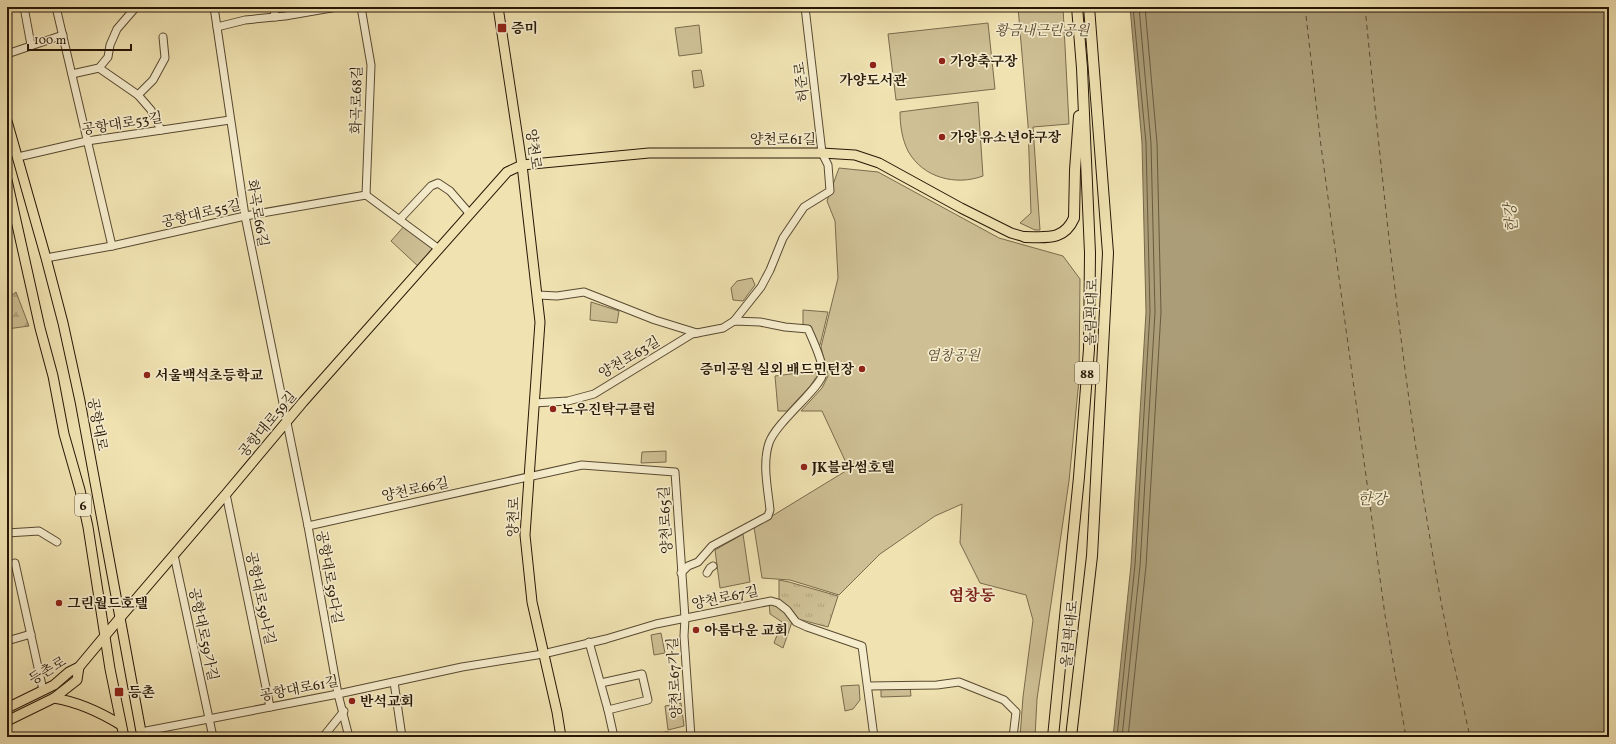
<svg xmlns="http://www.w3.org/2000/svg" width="1616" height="744" font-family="Vollkorn,'Noto Serif KR',serif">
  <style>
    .grass { fill: url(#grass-tufts); stroke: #7a6b4d }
    .forest { fill: url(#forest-firs); stroke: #7a6b4d }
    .park { fill: #cebf94; stroke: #7a6b4d }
    .water { fill: #ab9d77; stroke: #76674a }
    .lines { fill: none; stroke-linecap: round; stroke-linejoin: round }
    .shore { stroke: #685a3e; stroke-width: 1 }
    .ferry { stroke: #5b4d33; stroke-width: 1; stroke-dasharray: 5 4; stroke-linecap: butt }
    .minor-casing { stroke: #584a31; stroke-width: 9 }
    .major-casing { stroke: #261706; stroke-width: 11 }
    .highway-casing { stroke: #261706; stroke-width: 12 }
    .minor { stroke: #f5eccc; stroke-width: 7 }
    .major { stroke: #f0e2b1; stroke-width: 9 }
    .highway { stroke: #f0e2b1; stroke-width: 10 }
    .poi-dot { fill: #8f2418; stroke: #f5eccc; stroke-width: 1.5 }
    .labels { text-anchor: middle; stroke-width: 3.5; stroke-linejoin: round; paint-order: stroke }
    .shield { fill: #f5eccc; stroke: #645741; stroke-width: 1 }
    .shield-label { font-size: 13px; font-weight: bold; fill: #261706 }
    .poi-label { font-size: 14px; font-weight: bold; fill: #261706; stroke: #f5eccc; text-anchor: start }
    .park-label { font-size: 14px; font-style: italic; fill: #584931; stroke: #f5eccc }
    .street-label { font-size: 14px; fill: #261706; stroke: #f5eccc }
    .water-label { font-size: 15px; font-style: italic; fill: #5b4d33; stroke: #f5eccc }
    .quarter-label { font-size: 16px; font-weight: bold; fill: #7a1f14; stroke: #f5eccc }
  </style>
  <defs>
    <pattern id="grass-tufts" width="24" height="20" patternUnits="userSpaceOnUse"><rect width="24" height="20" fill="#cebf94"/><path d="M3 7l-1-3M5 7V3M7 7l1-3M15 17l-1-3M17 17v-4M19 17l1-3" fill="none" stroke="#b1a37e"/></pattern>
    <pattern id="forest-firs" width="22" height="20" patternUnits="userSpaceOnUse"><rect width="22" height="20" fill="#cebf94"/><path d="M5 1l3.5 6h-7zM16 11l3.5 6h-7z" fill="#b1a37e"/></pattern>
  </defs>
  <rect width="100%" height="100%" fill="#f0e2b1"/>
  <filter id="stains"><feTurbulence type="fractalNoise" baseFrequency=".005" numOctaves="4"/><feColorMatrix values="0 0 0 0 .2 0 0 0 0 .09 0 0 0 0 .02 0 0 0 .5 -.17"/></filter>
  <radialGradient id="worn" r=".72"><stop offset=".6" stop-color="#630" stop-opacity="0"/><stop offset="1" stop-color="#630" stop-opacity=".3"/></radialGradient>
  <path class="grass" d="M779,580L789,582L838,596L828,627L798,619L779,600Z"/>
  <path class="forest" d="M16,292L29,326L7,329V299Z"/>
  <g class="park">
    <path d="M1018,7H1063L1069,124L1033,127L1040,230H1035L1020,223L1031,213L1028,125Z"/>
    <path d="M988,23L995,89L896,100L888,34Z"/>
    <path d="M699,25L702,53L679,56L675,28Z"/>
    <path d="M701,70L704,86L694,88L692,71Z"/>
    <path d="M978,102L983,176C956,186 923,178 908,151C902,139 900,125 900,112Z"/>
    <path d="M839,168L878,172L999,238L1063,256L1080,279L1079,380L1069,481L1037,699L1035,737H1020L1023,697L1033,620L1026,595L980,583L960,543L962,504L935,516L880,554L839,595L790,580L762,578L754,527L849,469L822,411H801L822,388L828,376L821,347L838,278L835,221L827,201Z"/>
    <path d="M406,224L438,248L420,268L391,241Z"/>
    <path d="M752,278L755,285L743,301L733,300L731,288L737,281Z"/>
    <path d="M591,302L619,311L617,323L590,320Z"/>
    <path d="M803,310L828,312L820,345H818L811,326L803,325Z"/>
    <path d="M806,372L819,373L810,386L787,411H778L775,376Z"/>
    <path d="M666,451V462L641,463L642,452Z"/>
    <path d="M743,534L750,582L720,588L715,550Z"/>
    <path d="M769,602L786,611L792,622L783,648L774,643L782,622L770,614Z"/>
    <path d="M661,633L665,653L654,655L651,635Z"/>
    <path d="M859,685L860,700L853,709L845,711L841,686Z"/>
    <path d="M910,686L911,696L881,697V687Z"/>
    <path d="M681,703L684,726L668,730L665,706Z"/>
  </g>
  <path class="water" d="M1130,7H1609V737H1113L1131,565L1146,312L1142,143Z"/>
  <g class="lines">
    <g class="shore">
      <path d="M1117,737L1135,565L1150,312L1146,143L1133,7"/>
      <path d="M1122,737L1140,566L1155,312L1151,143L1139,7"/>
      <path d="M1128,737L1146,566L1161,312L1157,143L1145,7"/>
    </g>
    <g class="ferry">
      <path d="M1305,7L1321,146L1385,615L1406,737"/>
      <path d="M1365,7C1384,200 1404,394 1438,585C1447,636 1459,686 1470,737"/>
    </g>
    <defs>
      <g id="minor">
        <path d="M24,7L31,45"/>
        <path d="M56,7L112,246"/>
        <path d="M136,7L117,29L110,45L108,57L99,68L138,95L151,110L161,130"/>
        <path d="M214,7L245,216L308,526L338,694L349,737"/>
        <path d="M274,7L275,17"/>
        <path d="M361,7L371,65L366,195"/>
        <path d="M217,27L245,20L285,16L337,7"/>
        <path d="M7,54L63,35"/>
        <path d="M72,74L99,68"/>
        <path d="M138,95L153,80L165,58L163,37"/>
        <path d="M18,157L87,141L230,120"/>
        <path d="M366,195L439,249"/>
        <path d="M400,219L431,186L438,183L450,191L469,213"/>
        <path d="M46,258L112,246L245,216L366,195"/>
        <path d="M538,295L557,296L584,292L655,320L697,333"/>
        <path d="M734,321L761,287L770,270L783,238L804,207L830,191L828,165L822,153L805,7"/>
        <path d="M534,403L568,401L594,394L692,334L723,328L734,321L760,322L785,327L808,329C813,341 823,361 823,373C822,387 776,422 769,443C762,464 768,489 770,510L768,516L712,546L698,562L688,566L681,573"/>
        <path d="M226,494L270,707"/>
        <path d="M308,526L582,465L675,472L685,618L684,636L691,737"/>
        <path d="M7,533L39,531L57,542"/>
        <path d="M174,555L213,737"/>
        <path d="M15,563L43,690"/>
        <path d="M707,573L710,568L713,566"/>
        <path d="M7,641L31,634"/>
        <path d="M589,642L608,710L614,737"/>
        <path d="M394,682L402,737"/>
        <path d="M601,683L642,674L648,700L608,710"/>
        <path d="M868,686L937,685L959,682L1004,700L1016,712L1013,737"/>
        <path d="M141,732L338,694L462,667L543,654L606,639L656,624L771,601L778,603L787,610L796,622L807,627L862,646L874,737"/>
        <path d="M323,737L344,711"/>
        <path d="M660,737L667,736"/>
      </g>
      <g id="major">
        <path d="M498,7L522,165L540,322L525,535L532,602L557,712L561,737"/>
        <path d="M7,121L46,258L63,323L80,401L142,737"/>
        <path d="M7,180L40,328L53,376L64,434L80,490L88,527L110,669L124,737"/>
        <path d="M54,698C78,702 100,712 121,725"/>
        <path d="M7,708L54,685L69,672L79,667L119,619L226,494L303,402L507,172L522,165L649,153H822L855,155L879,163L961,208L1011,233L1025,237"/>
        <path d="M7,721L54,698L77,680L79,667"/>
      </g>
      <g id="highway">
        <path d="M1025,237C1046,237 1064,241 1074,218L1075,170L1079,116"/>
        <path d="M1053,737L1079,477L1089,349L1090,253L1082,68L1077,7"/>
        <path d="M1071,737L1092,556L1108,253L1089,7"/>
      </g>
    </defs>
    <use href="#minor" class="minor-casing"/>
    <use href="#major" class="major-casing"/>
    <use href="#highway" class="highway-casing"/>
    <use href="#minor" class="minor"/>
    <use href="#major" class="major"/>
    <use href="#highway" class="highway"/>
  </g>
  <g class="poi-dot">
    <rect x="497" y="23" width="10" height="10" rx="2"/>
    <circle cx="942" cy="61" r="4"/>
    <circle cx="873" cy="65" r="4"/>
    <circle cx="942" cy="137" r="4"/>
    <circle cx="862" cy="369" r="4"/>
    <circle cx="147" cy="375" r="4"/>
    <circle cx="553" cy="409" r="4"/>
    <circle cx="804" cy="467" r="4"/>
    <circle cx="59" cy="603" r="4"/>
    <circle cx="696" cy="630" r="4"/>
    <rect x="114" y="687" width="10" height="10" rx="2"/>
    <circle cx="352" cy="701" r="4"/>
  </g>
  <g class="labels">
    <g class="shield">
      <rect x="1075" y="362" width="24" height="22" rx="3"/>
      <rect x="75" y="494" width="16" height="22" rx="3"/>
    </g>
    <g class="shield-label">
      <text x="1087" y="378">88</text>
      <text x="83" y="510">6</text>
    </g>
    <g class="poi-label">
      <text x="511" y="33">증미</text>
      <text x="950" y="66">가양축구장</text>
      <text x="873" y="85" text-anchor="middle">가양도서관</text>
      <text x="950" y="142">가양 유소년야구장</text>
      <text x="854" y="374" text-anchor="end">증미공원 실외 배드민턴장</text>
      <text x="155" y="380">서울백석초등학교</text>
      <text x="561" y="414">노우진탁구클럽</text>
      <text x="812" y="472">JK블라썸호텔</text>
      <text x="67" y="608">그린월드호텔</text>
      <text x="704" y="635">아름다운 교회</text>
      <text x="128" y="697">등촌</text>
      <text x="360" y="706">반석교회</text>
    </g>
    <g class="park-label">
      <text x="1042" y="35">황금내근린공원</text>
      <text x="953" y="360">염창공원</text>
    </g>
    <g class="street-label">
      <text transform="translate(801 82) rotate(-97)" y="5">허준로</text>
      <text transform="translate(356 100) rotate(-89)" y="5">화곡로68길</text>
      <text transform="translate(122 123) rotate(-9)" y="5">공항대로53길</text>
      <text x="783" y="144">양천로61길</text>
      <text transform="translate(534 149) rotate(82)" y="5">양천로</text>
      <text transform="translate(201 213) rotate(-13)" y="5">공항대로55길</text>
      <text transform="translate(258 213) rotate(80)" y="5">화곡로66길</text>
      <text transform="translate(1091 312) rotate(-88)" y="5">올림픽대로</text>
      <text transform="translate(629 357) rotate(-31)" y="5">양천로63길</text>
      <text transform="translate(98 424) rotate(79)" y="5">공항대로</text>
      <text transform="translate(267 424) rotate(-50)" y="5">공항대로59길</text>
      <text transform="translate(415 489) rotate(-12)" y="5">양천로66길</text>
      <text transform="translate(513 517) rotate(-88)" y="5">양천로</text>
      <text transform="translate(665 520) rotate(-93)" y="5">양천로65길</text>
      <text transform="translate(330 577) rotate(80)" y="5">공항대로59다길</text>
      <text transform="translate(725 597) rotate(-12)" y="5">양천로67길</text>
      <text transform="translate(261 598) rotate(78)" y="5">공항대로59나길</text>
      <text transform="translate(204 634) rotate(78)" y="5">공항대로59가길</text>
      <text transform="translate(1069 634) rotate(-84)" y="5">올림픽대로</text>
      <text transform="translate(47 670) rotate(-31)" y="5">등촌로</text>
      <text transform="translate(674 678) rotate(-93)" y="5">양천로67가길</text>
      <text transform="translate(299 688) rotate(-11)" y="5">공항대로61길</text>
    </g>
    <g class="water-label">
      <text transform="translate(1511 218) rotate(-95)" y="5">한강</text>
      <text x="1372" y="504">한강</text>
    </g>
    <g class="quarter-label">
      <text x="972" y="601">염창동</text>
    </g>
  </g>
  <rect width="1616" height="744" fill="none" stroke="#f0e2b1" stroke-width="24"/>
  <rect x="8" y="8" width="1600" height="728" fill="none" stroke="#261706" stroke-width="2"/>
  <rect x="12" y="12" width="1592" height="720" fill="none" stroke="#261706"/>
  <path d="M28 44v6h103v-6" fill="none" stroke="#261706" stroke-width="2"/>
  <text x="34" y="44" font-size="12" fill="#261706" stroke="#f5eccc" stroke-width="3" paint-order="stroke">100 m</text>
  <rect width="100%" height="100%" filter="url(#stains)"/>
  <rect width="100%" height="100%" fill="url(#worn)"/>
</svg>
